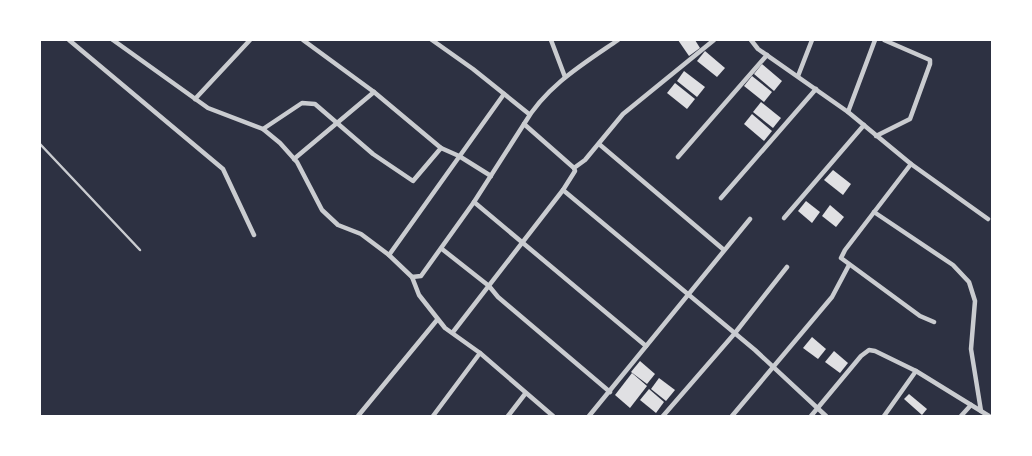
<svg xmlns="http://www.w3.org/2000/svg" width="1032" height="456" font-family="'Open Sans',sans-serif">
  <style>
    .building { fill: #e0e0e3 }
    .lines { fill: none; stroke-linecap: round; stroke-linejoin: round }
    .service { stroke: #caccd0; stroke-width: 2.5 }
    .minor { stroke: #caccd0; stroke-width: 4.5 }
  </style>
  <rect width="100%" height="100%" fill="#2d3142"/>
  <g class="building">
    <path d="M678,40H695L700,48L689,56Z"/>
    <path d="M705,51L725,68L717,77L697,61Z"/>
    <path d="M762,64L782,81L774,91L754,74Z"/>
    <path d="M684,71L705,87L697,97L677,81Z"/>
    <path d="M752,76L772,92L764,102L744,86Z"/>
    <path d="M675,83L695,99L687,109L667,93Z"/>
    <path d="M761,102L781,118L773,128L753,112Z"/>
    <path d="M752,114L772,131L764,141L744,124Z"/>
    <path d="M833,170L851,184L843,195L824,180Z"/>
    <path d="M806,201L820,212L812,223L798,211Z"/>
    <path d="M830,205L844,217L836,227L822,216Z"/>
    <path d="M812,337L826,349L818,359L803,348Z"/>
    <path d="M834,351L848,363L840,373L825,362Z"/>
    <path d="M640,361L655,374L647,384L631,372Z"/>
    <path d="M632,373L647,386L630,408L615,395Z"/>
    <path d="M659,378L675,390L666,401L651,389Z"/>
    <path d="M649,389L664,402L656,413L640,400Z"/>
    <path d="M909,394L927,409L922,415L904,399Z"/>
  </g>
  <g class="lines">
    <path class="service" d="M40,144L140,250"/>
    <g class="minor">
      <path d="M69,40L223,169L254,235"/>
      <path d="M113,40L208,108L263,129L280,143L297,162L322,210L338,225L361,234L389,255L412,277L419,295L445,328L480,353L553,416"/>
      <path d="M303,40L374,92L441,148L459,156L491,176"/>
      <path d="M432,40L473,69L529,114"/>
      <path d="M551,40L565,77"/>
      <path d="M714,40L623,114L585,160L574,168L575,171L563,190L755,350L826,416"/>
      <path d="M751,40L758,49L848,112L911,164L988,219"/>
      <path d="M798,76L812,40"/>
      <path d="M195,99L250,40"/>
      <path d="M848,112L875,40"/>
      <path d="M524,124C546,86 583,64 618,40"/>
      <path d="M263,129L302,103L315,104L373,154L413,181L441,148"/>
      <path d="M876,136L910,119L930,64V60L884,40"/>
      <path d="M599,144L724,250"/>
      <path d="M678,157L767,55"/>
      <path d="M294,159L374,92"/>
      <path d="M911,164L845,250L841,258L920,316L934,322"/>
      <path d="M721,198L816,89"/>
      <path d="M474,202L646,346"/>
      <path d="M874,212L953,265L969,282L975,301L971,349L981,411"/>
      <path d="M784,218L864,125"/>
      <path d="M442,249L489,286L498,297L610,392"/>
      <path d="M389,255L504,94"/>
      <path d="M412,277L421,276L474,202L524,124L574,168"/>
      <path d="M453,332L563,190"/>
      <path d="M358,416L437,320"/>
      <path d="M433,416L480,353"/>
      <path d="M508,416L525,394"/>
      <path d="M589,416L750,219"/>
      <path d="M663,416L735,333L787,267"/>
      <path d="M732,416L832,297L849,265"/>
      <path d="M811,416L861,356L869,350L875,351L916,371L989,416"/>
      <path d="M884,416L916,371"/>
      <path d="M961,416L971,405"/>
    </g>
  </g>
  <rect width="1032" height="456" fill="none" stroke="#ffffff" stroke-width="82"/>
</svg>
